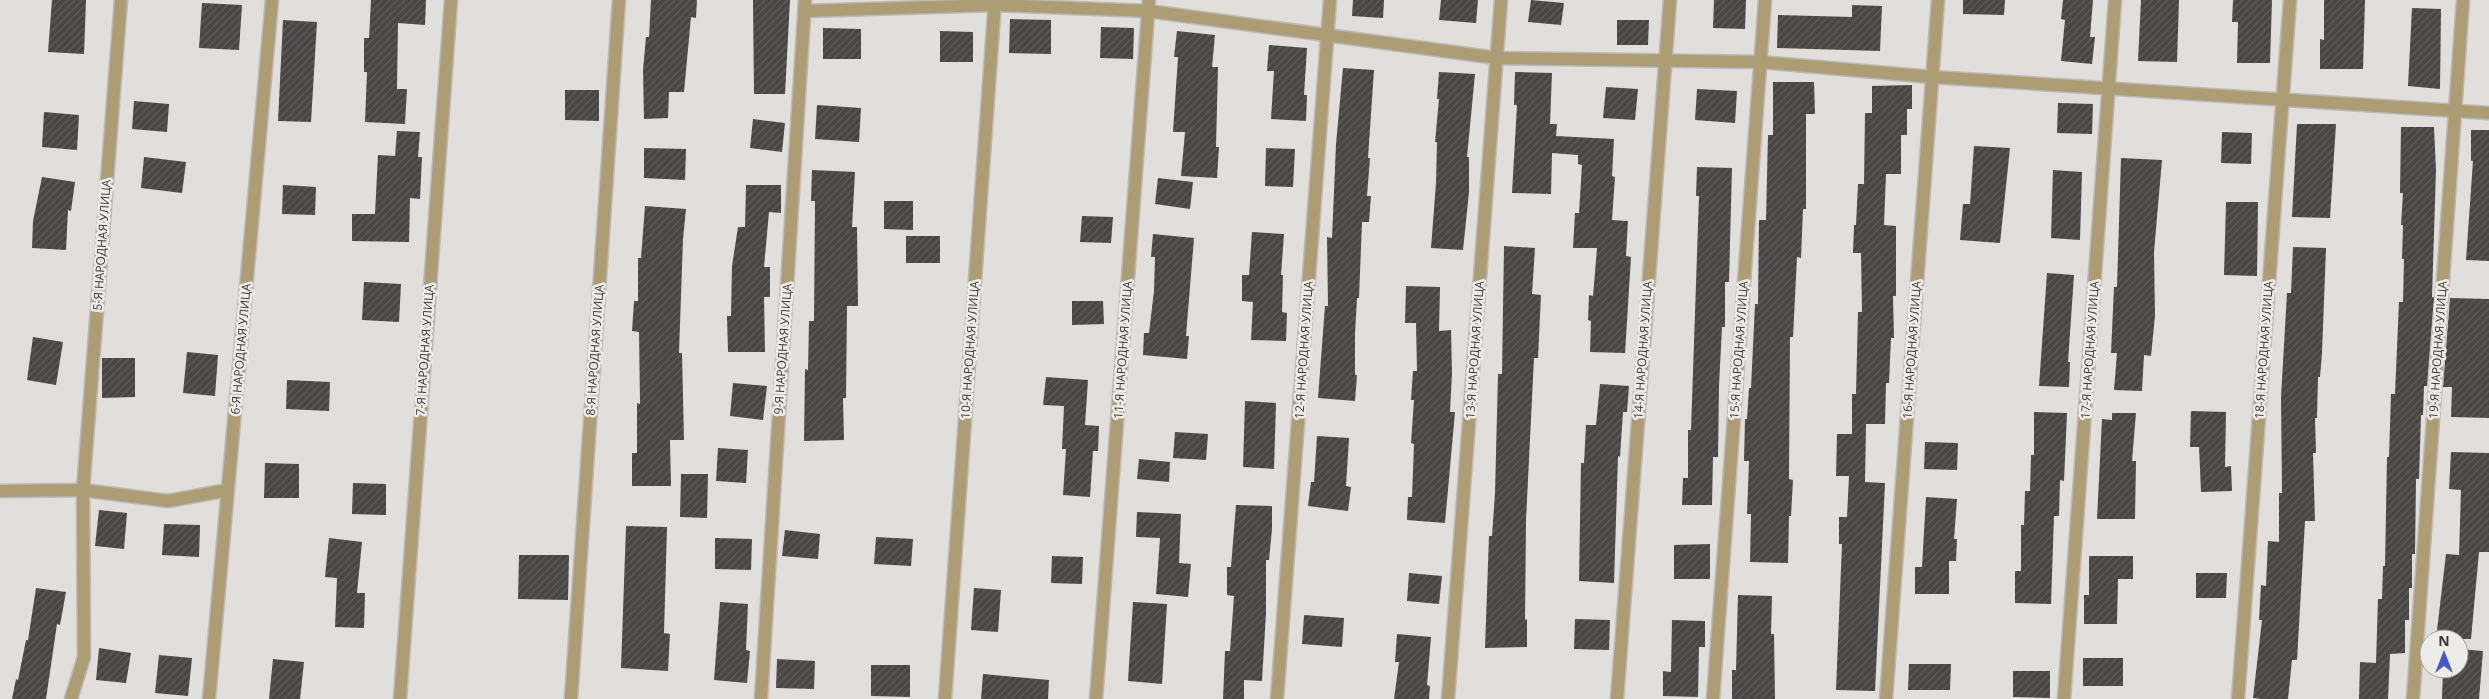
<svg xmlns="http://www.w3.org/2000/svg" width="2489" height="699" font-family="'Open Sans',sans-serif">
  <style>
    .building { fill: url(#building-hatch) }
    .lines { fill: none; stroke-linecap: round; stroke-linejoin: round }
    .minor-casing { stroke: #bcb9b8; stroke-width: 15 }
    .minor { stroke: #ac9d75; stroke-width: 12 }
    .labels { text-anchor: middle; stroke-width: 5; stroke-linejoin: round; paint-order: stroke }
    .street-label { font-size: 12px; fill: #393837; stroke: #eeece9 }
  </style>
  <defs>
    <pattern id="building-hatch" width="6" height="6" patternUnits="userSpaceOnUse" patternTransform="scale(1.25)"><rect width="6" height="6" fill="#484544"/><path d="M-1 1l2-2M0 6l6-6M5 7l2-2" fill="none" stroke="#615e5d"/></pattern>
  </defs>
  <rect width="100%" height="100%" fill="#e1dedc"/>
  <g class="building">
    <path d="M52,0H86L84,54L48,52Z"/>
    <path d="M371,0H426L425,25L398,23L397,89H407L405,124L365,122L367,72H364V38H369Z"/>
    <path d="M651,0H697L696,18L691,17L684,92H669L668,118L644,119L643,70L646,37H649Z"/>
    <path d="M753,0H790L785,94H754Z"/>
    <path d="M1353,0H1384L1383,18L1352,16Z"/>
    <path d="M1441,0H1478L1476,23L1439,20Z"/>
    <path d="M1531,0L1564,3L1561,25L1528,22Z"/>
    <path d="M1714,0H1746L1745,29L1713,28Z"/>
    <path d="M1963,0H2005L2004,15L1963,14Z"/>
    <path d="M2063,0H2093L2090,37H2095L2092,64L2061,61L2065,20L2061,19Z"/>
    <path d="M2141,0H2179L2177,62L2138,61Z"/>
    <path d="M2233,0H2272L2270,63H2237L2238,22H2232Z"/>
    <path d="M2324,0H2365L2363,69H2320V39L2324,40Z"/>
    <path d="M202,3L242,5L239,50L199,48Z"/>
    <path d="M1852,5L1882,6L1880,51L1777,48L1778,15L1852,17Z"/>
    <path d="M2412,8L2441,9L2440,89L2408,86Z"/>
    <path d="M1010,19L1051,20V54L1009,53Z"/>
    <path d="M283,20L317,22L311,122L278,121Z"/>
    <path d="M1617,20H1649L1648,45H1617Z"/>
    <path d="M1101,27L1134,28L1133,59L1100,58Z"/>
    <path d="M823,28L861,29V59H823Z"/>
    <path d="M940,31L973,32V62H940Z"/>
    <path d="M1177,31L1215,35L1212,67H1218L1216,147H1219L1217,178L1181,176L1185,132H1173L1178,57H1174Z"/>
    <path d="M1269,45L1307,48L1304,95H1307L1306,121L1271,119L1274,71H1267Z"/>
    <path d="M1343,68L1374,70L1368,158H1370L1367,196H1371L1369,222H1362L1359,298H1357L1355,334V375H1357L1355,401L1318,398L1325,306H1328L1327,237L1332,238L1336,144Z"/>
    <path d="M1439,72L1475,74L1467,157H1469V192L1463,250L1431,248L1436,183L1437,142H1435L1439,99H1437Z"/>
    <path d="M1515,72L1552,73L1550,124H1557L1556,136L1614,139L1612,176L1615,177L1612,220L1628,221L1626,256L1631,257L1625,353L1590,352L1591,321L1588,320L1589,295L1593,296L1597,248H1573L1575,213H1579L1582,165L1578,164V155L1552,153L1551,194L1512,193L1517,105H1514Z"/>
    <path d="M1773,82H1814L1815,114H1806V209H1803L1801,258L1797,257L1793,337H1790L1789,479L1793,480L1791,516H1789L1788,563L1750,562L1751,514H1747L1749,461H1744L1745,419H1747L1749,388H1751L1755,304H1758L1759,220H1766L1768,135H1773Z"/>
    <path d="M1912,85V109H1907V135H1901V174H1886L1884,225L1896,226V296H1893L1894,338H1891L1889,383H1886L1885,424H1866L1865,482L1885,483L1875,691L1836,690L1842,544H1839V517H1847L1849,476H1836L1837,434H1852V394H1856L1858,312H1862L1861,253H1853L1854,225H1856L1858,184H1864L1865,113H1872V86Z"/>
    <path d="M1606,87L1638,89L1635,120L1603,118Z"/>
    <path d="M1697,89L1737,91L1735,123L1695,120Z"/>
    <path d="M565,90H599V121L565,120Z"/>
    <path d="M134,101L169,104L167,132L132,129Z"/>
    <path d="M2058,103L2093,104L2092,134L2057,133Z"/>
    <path d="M817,105L861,108L859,142L815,139Z"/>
    <path d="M44,112L79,115L77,150L42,147Z"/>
    <path d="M753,119L785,123L782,152L750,148Z"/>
    <path d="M2297,124H2336L2330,218L2292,217Z"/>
    <path d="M2401,127H2434L2436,170L2432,297H2434L2427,386H2424L2423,415H2421L2419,479H2416L2415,554H2412V588H2409V620H2405V653L2390,654L2388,699H2359L2360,662L2376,663L2378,599H2382L2383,566H2385L2387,457H2389L2391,394H2395L2399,302H2403L2404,259H2402L2403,225H2401L2403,193H2400Z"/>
    <path d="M2471,130H2489V261L2466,260L2473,161H2471Z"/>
    <path d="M397,131L420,132L418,157H422L420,199L410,198L409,242L352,241V214H375L378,155L395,156Z"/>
    <path d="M2222,132L2252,133L2251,164L2221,163Z"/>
    <path d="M1974,146L2010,148L2000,243L1960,240L1963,204H1970Z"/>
    <path d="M644,148L686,149L685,180L644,178Z"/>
    <path d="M1266,148L1295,149L1293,187L1265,186Z"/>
    <path d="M144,157L186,162L182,193L141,188Z"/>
    <path d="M2121,158L2162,160L2154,252L2155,316L2151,356L2144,355L2142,391L2114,390L2117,353H2111L2114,287H2117Z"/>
    <path d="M1697,167L1732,168L1729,282H1725V327H1722L1719,386L1718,457H1713L1712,505H1682L1683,478H1688V430H1691L1699,196H1696Z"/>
    <path d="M812,170L855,172L852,227H857L858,306H847L846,398H843L844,440L804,441L805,369L808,370L809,321H814L815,201H811Z"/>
    <path d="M2053,170L2082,172L2080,240L2051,238Z"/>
    <path d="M42,177L75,182L71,211L68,210L66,250L32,248L33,221Z"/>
    <path d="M1158,178L1193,182L1190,209L1155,204Z"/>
    <path d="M283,185L316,187L315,215L282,214Z"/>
    <path d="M746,185H781V213L769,212L764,267H770V297H764L765,352H728L727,316H731L732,266L738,227H745Z"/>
    <path d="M884,201H913V230L884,229Z"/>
    <path d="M2226,202H2258L2257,276L2224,275Z"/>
    <path d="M645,206L686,209L683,239L679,353H682L684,440H670L671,486H632V453H637V403L640,404L639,332L632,331L634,301H638V258H641Z"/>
    <path d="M1082,216L1113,217L1111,243L1080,242Z"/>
    <path d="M1252,232L1284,234L1281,275H1283L1282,312L1287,313L1286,341L1251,340L1253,302L1242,301V275H1249Z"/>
    <path d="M1153,234L1194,238L1186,336H1189L1187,359L1143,355L1144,333H1149L1154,291L1155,257H1151Z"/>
    <rect x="906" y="236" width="34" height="27"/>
    <path d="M1504,246L1535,248L1532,294L1541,295L1538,358H1534L1526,520L1525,620L1527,619V647L1485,648L1489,536H1492L1495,493L1498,374H1502Z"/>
    <path d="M2293,247L2326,248L2322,353L2320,377H2318L2317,418H2315L2316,453H2313L2315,521H2305L2297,660H2292L2288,699H2261L2253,698L2262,620H2259L2261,585L2266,586L2268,541L2279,542V493H2282L2281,397L2287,293H2291Z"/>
    <path d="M2047,273L2074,275L2068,362H2070L2069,387L2039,386Z"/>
    <path d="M364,282L401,284L399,322L362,320Z"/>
    <path d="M1406,286L1440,287L1439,331L1451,330L1452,373L1450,412H1455L1445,523L1407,520L1408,497H1412L1414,444L1411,443L1414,400H1411L1413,371H1417L1416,323H1405Z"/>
    <path d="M2450,298L2489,299V418L2451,417L2452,387H2443Z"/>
    <path d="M1072,301H1103L1104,324L1072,325Z"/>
    <path d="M33,337L63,342L56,385L27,380Z"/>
    <path d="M187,352L218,355L215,396L183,393Z"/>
    <path d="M102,358H135V397L102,398Z"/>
    <path d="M1046,377L1088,380L1085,425L1099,426L1098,451H1093L1090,497L1063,495L1066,449H1062L1064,406L1043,405Z"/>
    <path d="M287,380L330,382L329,411L286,409Z"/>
    <path d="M733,383L767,386L763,420L730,416Z"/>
    <path d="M1600,384L1629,386L1627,412H1623L1620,457L1618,456L1614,583L1579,581L1581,463H1584L1586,425H1596Z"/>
    <path d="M1245,401L1276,403L1274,469L1243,467Z"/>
    <path d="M2191,411L2226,412L2225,467L2231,466L2232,491L2201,492L2199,447H2190Z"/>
    <path d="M2034,412L2067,413L2064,481L2060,480L2059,516H2054L2051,604L2015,603V571H2021V525H2024L2025,491H2030L2031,455H2034Z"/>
    <path d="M2112,413H2136L2132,461H2136L2135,519H2097L2102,419L2112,420Z"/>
    <path d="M1175,432L1208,434L1206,460L1173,458Z"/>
    <path d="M1317,436L1349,438L1346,486L1351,487L1348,511L1308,506L1311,482H1314Z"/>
    <path d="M1925,442L1958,443L1957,470L1924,469Z"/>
    <path d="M718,448L748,450L746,483L716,481Z"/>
    <path d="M2451,452L2489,453V552H2479L2471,639H2436L2446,554L2459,555L2461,490L2449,489Z"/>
    <path d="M1139,459L1170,462L1169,482L1137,479Z"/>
    <path d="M265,463L299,464V498H264Z"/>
    <path d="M681,474H708L707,518L680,517Z"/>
    <path d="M353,483L386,484V515L352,514Z"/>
    <path d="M1926,497L1957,499L1954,539H1957L1956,561H1949V594H1915V567H1922Z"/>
    <path d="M1236,505L1272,506V529L1269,560H1266V613L1262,681L1244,680V699H1223L1225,651H1230L1234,596L1227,595V567H1231Z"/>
    <path d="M99,510L127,513L124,549L95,546Z"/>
    <path d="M1137,512L1181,514L1179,563L1191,564L1188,597L1156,594L1160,538L1136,537Z"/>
    <path d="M164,524L200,525L199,557L162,555Z"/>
    <path d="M626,526L667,527L664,633L670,634L668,671L621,668Z"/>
    <path d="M785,530L820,534L818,559L782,556Z"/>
    <path d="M876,537L913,539L911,566L874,564Z"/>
    <path d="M329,538L362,542L357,593H365L364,628L335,627L337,578L325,577Z"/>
    <path d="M715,538L752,539L751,570L715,569Z"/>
    <path d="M1710,544V579H1674V545Z"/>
    <path d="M519,555H569L568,600L518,599Z"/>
    <path d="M1052,556L1083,557L1082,584L1051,583Z"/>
    <path d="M2089,556H2133V579H2118L2117,624H2084V595H2089Z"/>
    <path d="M1409,573L1442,576L1439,604L1407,601Z"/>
    <path d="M2196,573H2227L2226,598H2196Z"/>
    <path d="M36,588L66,592L60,625L57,624L46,699H12L16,679L18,680L26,640H28Z"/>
    <path d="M974,588L1001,590L998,632L971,630Z"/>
    <path d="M1738,595L1772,596L1771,634H1774L1775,699H1732V670H1736Z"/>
    <path d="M720,602L748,604L746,650L750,651L747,683L714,680Z"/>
    <path d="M1133,602L1167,604L1162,684L1128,681Z"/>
    <path d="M1304,615L1344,618L1342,647L1302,644Z"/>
    <path d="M1575,619L1610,620L1609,650L1574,649Z"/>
    <path d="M1672,620L1705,621V647H1699L1698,697L1663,696V671L1671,672Z"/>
    <path d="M1397,634L1431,637L1427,685L1430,686L1429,699H1394L1399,662H1395Z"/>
    <path d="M99,648L131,653L126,683L96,680Z"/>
    <path d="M2459,649L2483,651L2479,699H2442L2443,669H2459Z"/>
    <path d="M159,655L192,658L188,696L155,693Z"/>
    <rect x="2083" y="658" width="40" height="28"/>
    <path d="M273,659L304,662L300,699H269Z"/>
    <path d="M777,659L815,661L814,689L776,688Z"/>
    <path d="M1909,664H1951L1950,690H1908Z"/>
    <path d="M871,665H910V697L871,696Z"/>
    <path d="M2013,671H2050V698L2013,697Z"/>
    <path d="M983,674L1049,680L1048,699H981Z"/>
  </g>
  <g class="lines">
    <defs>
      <g id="minor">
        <path d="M805,11L995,5L1148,11L1497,58L1761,62L1932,77L2489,113"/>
        <path d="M0,491L83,490L168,501L228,490"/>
        <path d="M71,699L84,657L83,490L121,0"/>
        <path d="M209,699L272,0"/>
        <path d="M400,699L451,0"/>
        <path d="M571,699L619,0"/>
        <path d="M761,699L805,0"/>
        <path d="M945,699L995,0"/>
        <path d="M1096,699L1149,0"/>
        <path d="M1277,699L1330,0"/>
        <path d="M1448,699L1501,0"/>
        <path d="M1617,699L1670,0"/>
        <path d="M1713,699L1765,0"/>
        <path d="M1886,699L1938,0"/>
        <path d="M2064,699L2115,0"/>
        <path d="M2238,699L2290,0"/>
        <path d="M2413,699L2463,0"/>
      </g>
    </defs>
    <use href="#minor" class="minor-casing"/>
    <use href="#minor" class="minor"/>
  </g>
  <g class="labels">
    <g class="street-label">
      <text transform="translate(102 245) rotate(-86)" y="4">5-Я НАРОДНАЯ УЛИЦА</text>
      <text transform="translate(241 349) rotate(-85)" y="4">6-Я НАРОДНАЯ УЛИЦА</text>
      <text transform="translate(783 349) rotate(-86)" y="4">9-Я НАРОДНАЯ УЛИЦА</text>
      <text transform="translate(425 350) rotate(-86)" y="4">7-Я НАРОДНАЯ УЛИЦА</text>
      <text transform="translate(595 350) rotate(-86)" y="4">8-Я НАРОДНАЯ УЛИЦА</text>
      <text transform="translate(970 350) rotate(-86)" y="4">10-Я НАРОДНАЯ УЛИЦА</text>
      <text transform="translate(1123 350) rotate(-86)" y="4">11-Я НАРОДНАЯ УЛИЦА</text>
      <text transform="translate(1304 350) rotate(-86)" y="4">12-Я НАРОДНАЯ УЛИЦА</text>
      <text transform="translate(1475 350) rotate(-86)" y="4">13-Я НАРОДНАЯ УЛИЦА</text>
      <text transform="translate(1643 350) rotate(-86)" y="4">14-Я НАРОДНАЯ УЛИЦА</text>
      <text transform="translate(1739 350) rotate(-86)" y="4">15-Я НАРОДНАЯ УЛИЦА</text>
      <text transform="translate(1912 350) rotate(-86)" y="4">16-Я НАРОДНАЯ УЛИЦА</text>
      <text transform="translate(2090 350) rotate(-86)" y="4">17-Я НАРОДНАЯ УЛИЦА</text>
      <text transform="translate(2264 350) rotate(-86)" y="4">18-Я НАРОДНАЯ УЛИЦА</text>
      <text transform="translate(2438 350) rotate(-86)" y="4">19-Я НАРОДНАЯ УЛИЦА</text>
    </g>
  </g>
  <g transform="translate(2444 654)"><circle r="24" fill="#eeece9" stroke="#a6a4a2"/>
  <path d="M0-4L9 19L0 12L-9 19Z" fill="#4957cc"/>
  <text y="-8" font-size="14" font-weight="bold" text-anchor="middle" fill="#393837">N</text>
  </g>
</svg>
